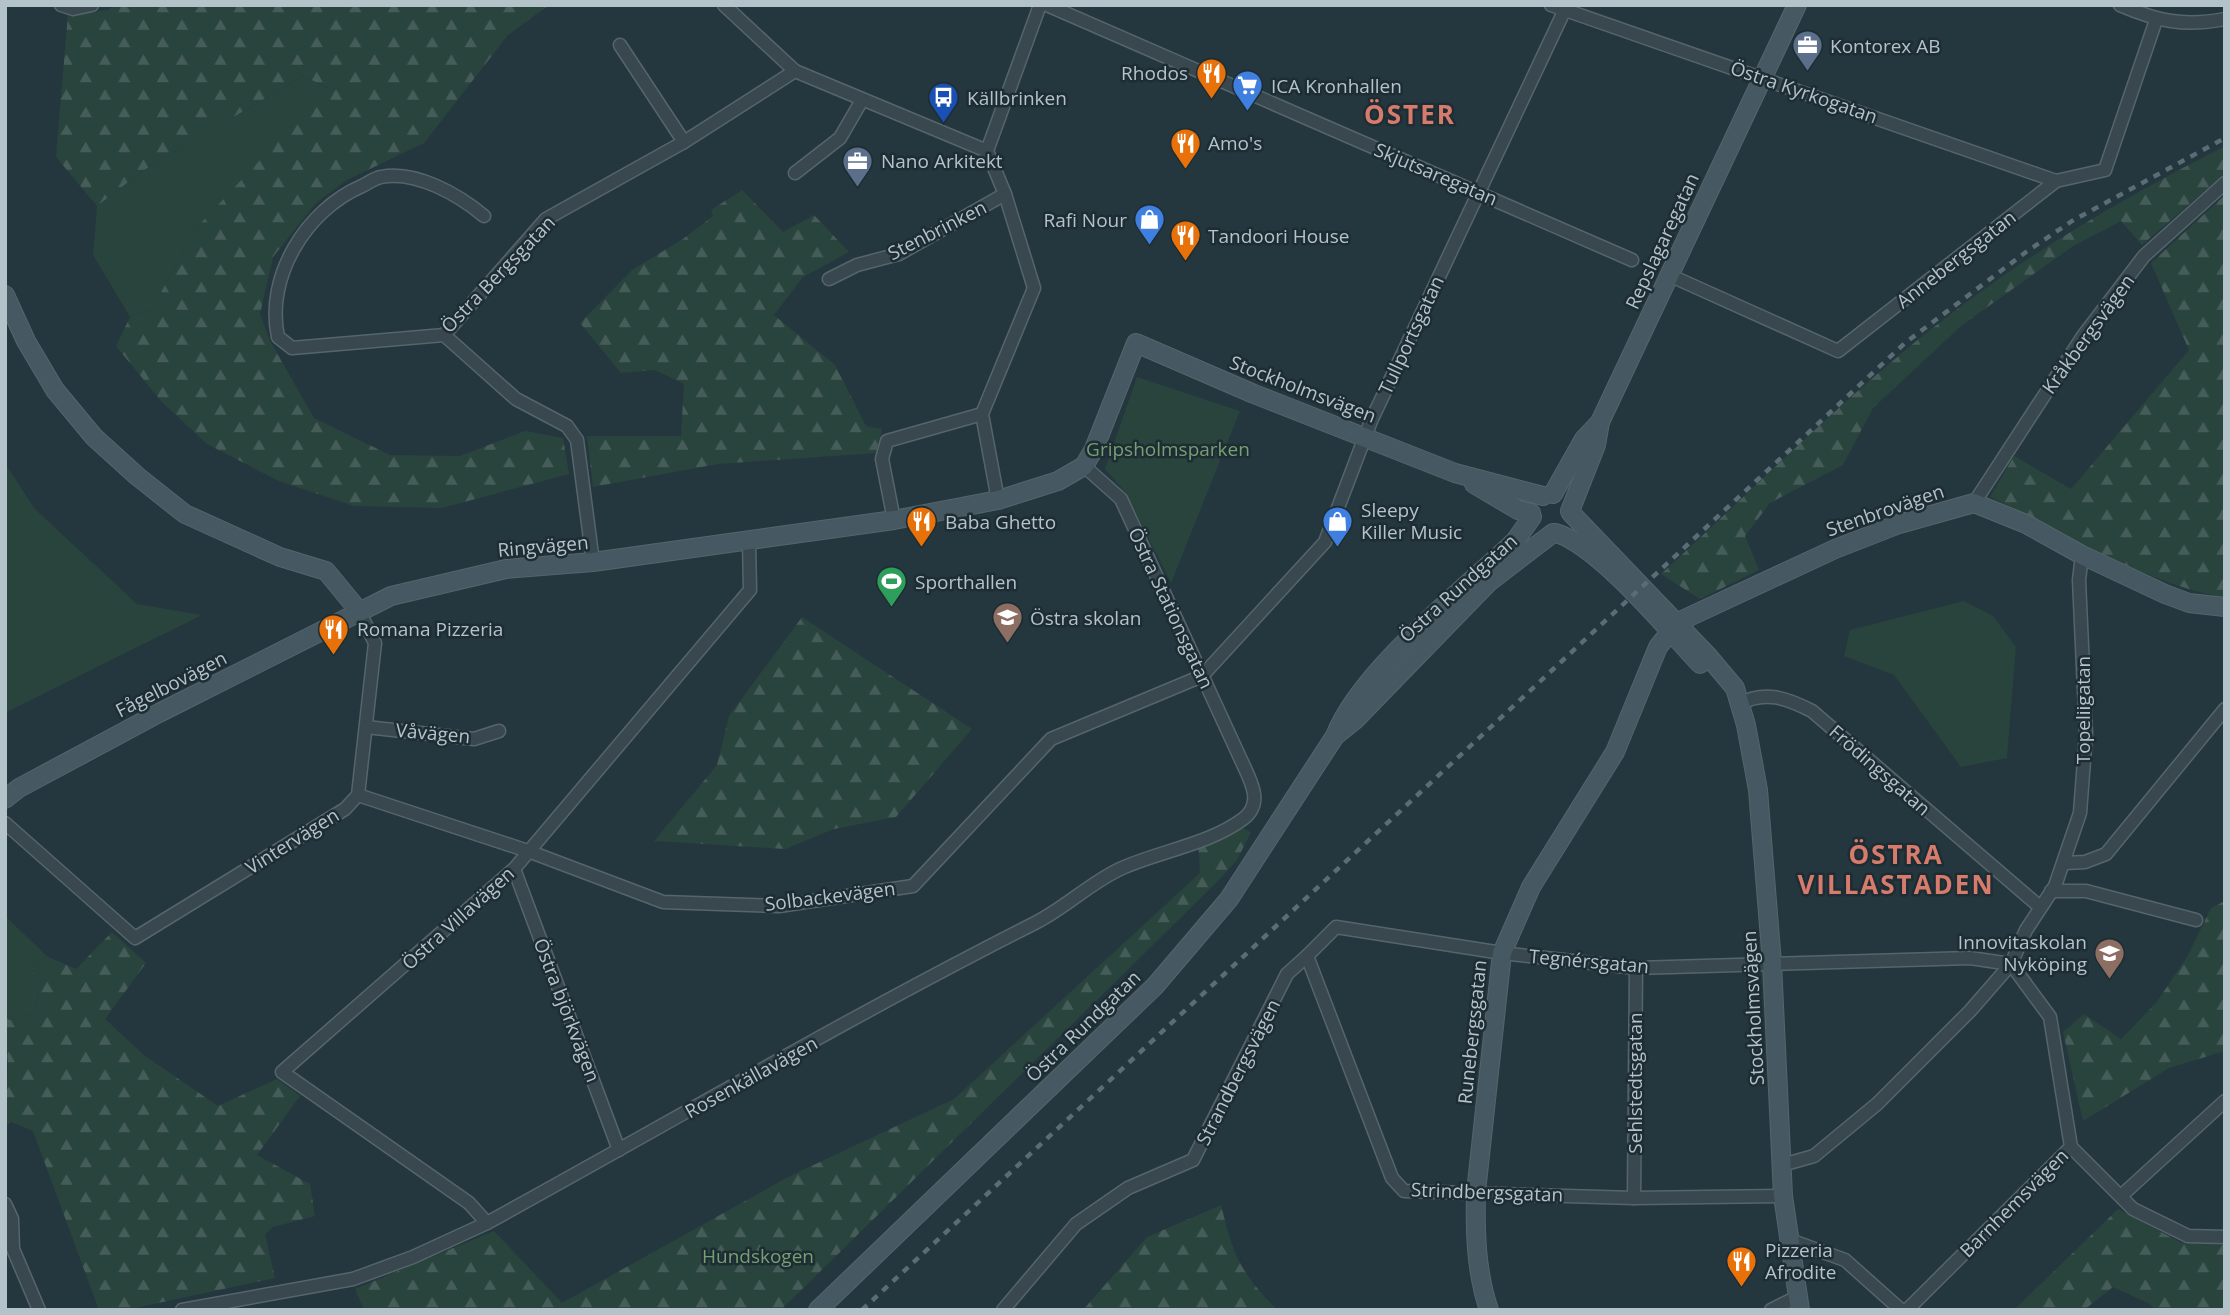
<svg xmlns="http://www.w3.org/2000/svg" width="2230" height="1315" font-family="'Open Sans',sans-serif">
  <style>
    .green { fill: #29433d }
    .forest { fill: url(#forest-firs) }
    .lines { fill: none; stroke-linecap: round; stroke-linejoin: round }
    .street-casing { stroke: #56656c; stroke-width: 15 }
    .secondary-casing { stroke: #56656c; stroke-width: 20 }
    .street { stroke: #38484e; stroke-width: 12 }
    .secondary { stroke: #465861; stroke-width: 18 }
    .rail { stroke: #5a6d75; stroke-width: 4.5; stroke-dasharray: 7 7; stroke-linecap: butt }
    .labels { text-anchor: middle; stroke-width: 5; stroke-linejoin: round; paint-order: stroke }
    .poi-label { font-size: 19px; fill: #b4c2c9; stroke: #1d2d33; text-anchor: start }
    .street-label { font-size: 19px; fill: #b4c2c9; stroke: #1d2d33 }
    .park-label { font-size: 19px; fill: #769f73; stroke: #1d2d33 }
    .district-label { font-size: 26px; font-weight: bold; letter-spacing: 2px; fill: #d77b6c; stroke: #1d2d33 }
  </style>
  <defs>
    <pattern id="forest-firs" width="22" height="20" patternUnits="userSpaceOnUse" patternTransform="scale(1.75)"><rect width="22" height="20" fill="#29433d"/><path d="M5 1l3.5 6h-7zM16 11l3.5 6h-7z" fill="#465c58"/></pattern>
  </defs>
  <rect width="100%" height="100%" fill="#24373e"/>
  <g class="green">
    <path d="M303,76L329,89L198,226L151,310L130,317L93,255L97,206L144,170Z"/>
    <path d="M1137,377L1240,411L1171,583L1126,493L1105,469Z"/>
    <path d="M5,463L34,508L137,604L202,615L5,713Z"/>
    <path d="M1964,601L1993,616L2016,647L2007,758L1961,767L1894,675L1844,656L1850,630Z"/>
    <path d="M5,916L48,957L31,966L38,990L36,1012L9,1020L5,1014Z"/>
  </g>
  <g class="forest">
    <path d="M114,5H549L508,35L424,143L347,180L316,203L273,257L260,314L270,341L314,418L390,455L460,456L525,431L563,438L569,474L442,508L354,506L279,481L207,444L161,401L116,346L130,317L151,310L198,226L328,88L303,76L144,170L97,206L56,157L68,14L108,10Z"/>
    <path d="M2225,146V173L2142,245L2121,221L2073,246L1961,326L1873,408L1843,465L1770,503L1745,536L1759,570L1700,599L1661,574C1743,499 1822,419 1908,348C2005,267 2113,203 2225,146Z"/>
    <path d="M742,190L783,232L814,215L849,252L803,277L774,315L835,365L866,426L882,429L876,453L718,464L593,487L587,436H681L684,384L655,370L621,373L580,323L632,270L683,239L713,216L711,210Z"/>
    <path d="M2225,195V598C2141,582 2067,533 1990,497L2014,456L2071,489L2189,350L2151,263Z"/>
    <path d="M802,617L972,729L896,817L834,829L785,849L654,841L717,765L729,716Z"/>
    <path d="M1231,822L1251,832L1237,860L1215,884L781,1310H364L355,1289L494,1231L562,1303L788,1177L954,1099L1200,873L1198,841Z"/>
    <path d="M2225,901V1051L2169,1068L2083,1121L2063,1032L2084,1014L2121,1039L2156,1003L2187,957L2211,908Z"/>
    <path d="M112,932L146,963L105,1019L144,1055L218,1106L277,1079L300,1096L257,1155L310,1184L315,1216L273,1227L265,1234L275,1278L126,1310H99L33,1131L11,1122L5,1125L8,1067L5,1014L9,1020L36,1012L38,990L31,966L48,957L76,969Z"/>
    <path d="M1221,1205C1234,1257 1239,1270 1277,1310H1083L1147,1237Z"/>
    <path d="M2118,1209L2180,1242L2225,1245V1310H2156L2148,1303L2113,1287L2084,1310H2014Z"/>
  </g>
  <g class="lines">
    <defs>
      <g id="street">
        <path d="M61,5L73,9L92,5"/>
        <path d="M724,5L795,71"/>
        <path d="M1047,5L1632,260"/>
        <path d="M1551,5L2056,181"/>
        <path d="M2120,5C2157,21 2184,27 2225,19"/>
        <path d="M620,45L684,142"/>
        <path d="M795,173L840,138L862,100"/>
        <path d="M484,216C459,195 416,170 381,177C375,178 368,183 362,186C306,210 265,277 278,337L292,348L444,335L546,219L684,142L795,71L987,151"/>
        <path d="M1669,275L1838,351L2056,181L2105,170L2156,20"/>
        <path d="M829,279L857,265L899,254L1005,194"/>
        <path d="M444,335L516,399L567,426L577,440L593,562"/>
        <path d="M998,500L982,414L1034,288L1005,194L987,151L1040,5"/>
        <path d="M1974,503L2083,336L2144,256L2225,183"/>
        <path d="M894,520L882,459L887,441L982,414"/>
        <path d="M1739,704C1765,690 1787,698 1812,711L2040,907"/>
        <path d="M366,727L474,739L499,731"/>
        <path d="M358,795L528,851L663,902L779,906L913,886L1051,739L1202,676L1325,542L1371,421L1567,5"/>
        <path d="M5,823L135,938L345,809L358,795L375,643L359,611"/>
        <path d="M2065,863L2085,862L2106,854L2225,709"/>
        <path d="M514,869L619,1150"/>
        <path d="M2051,891H2086L2196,920"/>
        <path d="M2071,1147L2133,1209L2188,1236L2225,1237"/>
        <path d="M1782,1165L1814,1156L1877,1104L1970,1011L2011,964L2026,930L2055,886L2080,813L2086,734L2079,580L2082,555"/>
        <path d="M1783,1196L1634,1198L1404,1191L1392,1178L1307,956L1336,927L1502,953L1636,968L1970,958L2011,964L2050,1017L2071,1147L1907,1310"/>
        <path d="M2121,1196L2225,1101"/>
        <path d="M1634,1198L1636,968"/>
        <path d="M5,1204L12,1219L13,1249L39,1310"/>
        <path d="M487,1223L469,1203L282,1072L514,869L750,590L749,541"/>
        <path d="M1787,1239L1845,1260L1901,1310"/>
        <path d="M182,1310L353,1279L413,1257L487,1223C669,1123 849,1017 1035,923C1065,908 1090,883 1120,869C1159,851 1208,845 1243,819C1264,803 1251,782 1242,762L1121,499L1084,466"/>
        <path d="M1003,1310L1076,1224L1128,1188L1193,1160L1287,974L1307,956"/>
        <path d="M1771,1310L1797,1297"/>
      </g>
      <g id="secondary">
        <path d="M5,295L26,341L55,390L94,437L137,476L185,514L280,557L326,571L359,611"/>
        <path d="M1474,484L1518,510L1531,513"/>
        <path d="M1553,494L1584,439L1600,422"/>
        <path d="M1570,511L1596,445L1600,422L1797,5"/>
        <path d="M1571,513L1708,656L1735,688L1746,725L1758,790L1772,963L1783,1196L1800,1310"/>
        <path d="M1556,533C1599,546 1667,629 1700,664"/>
        <path d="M1335,736L1355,720L1489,582L1553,533"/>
        <path d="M5,799L19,788L159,713L391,596L506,569L593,562L894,520L998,500L1058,481L1084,466L1094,449L1136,343L1254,394L1455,473L1543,496"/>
        <path d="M818,1310L1155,986L1229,899L1335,736C1360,671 1463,590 1515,541L1532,517"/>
        <path d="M1489,1310C1476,1272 1475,1231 1476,1192L1502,953L1531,887L1615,752L1658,647L1678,622L1835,549L1899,524L1974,503L2026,524L2082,555L2165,594L2189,603L2225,607"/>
      </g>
    </defs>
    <use href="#street" class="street-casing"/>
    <use href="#secondary" class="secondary-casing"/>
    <use href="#street" class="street"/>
    <use href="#secondary" class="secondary"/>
    <path class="rail" d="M862,1310L1905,343L2026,252L2072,221L2225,138"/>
  </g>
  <defs>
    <symbol id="office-pin" viewBox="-11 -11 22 30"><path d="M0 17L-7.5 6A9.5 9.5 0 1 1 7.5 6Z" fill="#5c6f8a" stroke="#1d2d33"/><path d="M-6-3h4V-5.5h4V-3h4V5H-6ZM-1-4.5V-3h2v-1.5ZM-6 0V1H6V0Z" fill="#fff"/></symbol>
    <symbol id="restaurant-pin" viewBox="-11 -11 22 30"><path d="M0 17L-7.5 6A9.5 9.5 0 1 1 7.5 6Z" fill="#e8710a" stroke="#1d2d33"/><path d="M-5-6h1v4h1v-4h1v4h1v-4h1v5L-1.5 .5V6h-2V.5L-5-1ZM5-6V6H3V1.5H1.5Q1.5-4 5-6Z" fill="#fff"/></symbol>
    <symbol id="supermarket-pin" viewBox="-11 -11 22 30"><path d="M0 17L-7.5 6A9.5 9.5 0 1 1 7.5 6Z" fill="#3f7fe0" stroke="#1d2d33"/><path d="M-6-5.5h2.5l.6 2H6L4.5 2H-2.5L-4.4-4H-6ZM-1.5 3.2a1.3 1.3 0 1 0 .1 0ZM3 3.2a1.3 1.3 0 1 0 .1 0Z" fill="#fff"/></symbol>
    <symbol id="bus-pin" viewBox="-11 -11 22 30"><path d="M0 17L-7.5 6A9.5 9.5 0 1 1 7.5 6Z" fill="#1a4fb4" stroke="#1d2d33"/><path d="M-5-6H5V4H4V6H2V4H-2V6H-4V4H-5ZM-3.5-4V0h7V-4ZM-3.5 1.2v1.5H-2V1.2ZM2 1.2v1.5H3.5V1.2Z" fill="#fff"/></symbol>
    <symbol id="shop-pin" viewBox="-11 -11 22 30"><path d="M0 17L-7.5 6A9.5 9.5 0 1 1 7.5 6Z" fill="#3f7fe0" stroke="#1d2d33"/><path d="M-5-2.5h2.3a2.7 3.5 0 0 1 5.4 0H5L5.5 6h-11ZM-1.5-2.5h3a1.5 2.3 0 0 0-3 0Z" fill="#fff"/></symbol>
    <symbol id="stadium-pin" viewBox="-11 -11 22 30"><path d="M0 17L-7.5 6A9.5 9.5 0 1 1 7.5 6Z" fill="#2e9e5b" stroke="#1d2d33"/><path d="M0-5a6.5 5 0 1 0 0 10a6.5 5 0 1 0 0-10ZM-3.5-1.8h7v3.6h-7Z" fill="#fff"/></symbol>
    <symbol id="school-pin" viewBox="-11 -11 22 30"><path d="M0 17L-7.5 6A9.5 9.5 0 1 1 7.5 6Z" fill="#8d6e63" stroke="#1d2d33"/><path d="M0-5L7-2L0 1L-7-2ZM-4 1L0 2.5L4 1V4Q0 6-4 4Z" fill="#fff"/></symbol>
  </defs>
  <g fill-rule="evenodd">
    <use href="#office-pin" x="1790" y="28" width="35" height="47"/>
    <use href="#restaurant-pin" x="1194" y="56" width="35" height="47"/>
    <use href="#supermarket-pin" x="1230" y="68" width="35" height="47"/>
    <use href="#bus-pin" x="926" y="80" width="35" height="47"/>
    <use href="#restaurant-pin" x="1168" y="126" width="35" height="47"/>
    <use href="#office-pin" x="840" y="144" width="35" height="47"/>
    <use href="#shop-pin" x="1132" y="202" width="35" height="47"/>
    <use href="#restaurant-pin" x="1168" y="218" width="35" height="47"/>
    <use href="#shop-pin" x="1320" y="504" width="35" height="47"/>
    <use href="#restaurant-pin" x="904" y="504" width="35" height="47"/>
    <use href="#stadium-pin" x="874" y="564" width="35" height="47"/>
    <use href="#school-pin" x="990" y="600" width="35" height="47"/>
    <use href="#restaurant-pin" x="316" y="612" width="35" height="47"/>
    <use href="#school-pin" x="2092" y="936" width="35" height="47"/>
    <use href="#restaurant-pin" x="1724" y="1244" width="35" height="47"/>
  </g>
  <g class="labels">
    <g class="poi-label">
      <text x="1830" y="53">Kontorex AB</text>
      <text x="1188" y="80" text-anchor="end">Rhodos</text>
      <text x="1271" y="93">ICA Kronhallen</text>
      <text x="967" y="105">Källbrinken</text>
      <text x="1208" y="150">Amo's</text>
      <text x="881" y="168">Nano Arkitekt</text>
      <text x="1127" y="227" text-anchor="end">Rafi Nour</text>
      <text x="1208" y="243">Tandoori House</text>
      <text x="1361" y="517">Sleepy<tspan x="1361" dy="22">Killer Music</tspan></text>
      <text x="945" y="529">Baba Ghetto</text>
      <text x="915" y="589">Sporthallen</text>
      <text x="1030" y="625">Östra skolan</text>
      <text x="357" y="636">Romana Pizzeria</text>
      <text x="2087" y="949" text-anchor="end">Innovitaskolan<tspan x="2087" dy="22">Nyköping</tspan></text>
      <text x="1765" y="1257">Pizzeria<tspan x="1765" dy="22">Afrodite</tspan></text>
    </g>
    <g class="street-label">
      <text transform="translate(1804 92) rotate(19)" y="7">Östra Kyrkogatan</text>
      <text transform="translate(1436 174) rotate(23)" y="7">Skjutsaregatan</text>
      <text transform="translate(937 230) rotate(-27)" y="7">Stenbrinken</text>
      <text transform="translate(1662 241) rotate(-65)" y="7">Repslagaregatan</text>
      <text transform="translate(1956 259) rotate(-38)" y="7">Annebergsgatan</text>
      <text transform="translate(498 274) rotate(-46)" y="7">Östra Bergsgatan</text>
      <text transform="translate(2088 334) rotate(-54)" y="7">Kråkbergsvägen</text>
      <text transform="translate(1411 335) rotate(-65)" y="7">Tullportsgatan</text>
      <text transform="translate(1303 389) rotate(21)" y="7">Stockholmsvägen</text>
      <text transform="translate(1885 510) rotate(-19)" y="7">Stenbrovägen</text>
      <text transform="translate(543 546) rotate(-5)" y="7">Ringvägen</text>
      <text transform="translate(1458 588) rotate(-42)" y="7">Östra Rundgatan</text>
      <text transform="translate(1171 608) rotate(65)" y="7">Östra Stationsgatan</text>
      <text transform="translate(171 684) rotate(-27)" y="7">Fågelbovägen</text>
      <text transform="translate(2083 710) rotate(-90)" y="7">Topeliigatan</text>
      <text transform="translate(433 733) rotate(5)" y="7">Våvägen</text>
      <text transform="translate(1880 770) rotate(41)" y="7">Frödingsgatan</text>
      <text transform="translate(292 841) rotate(-32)" y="7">Vintervägen</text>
      <text transform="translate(830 896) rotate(-7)" y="7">Solbackevägen</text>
      <text transform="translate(458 918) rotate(-42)" y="7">Östra Villavägen</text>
      <text transform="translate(1589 961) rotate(5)" y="7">Tegnérsgatan</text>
      <text transform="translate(1753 1008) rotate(-93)" y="7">Stockholmsvägen</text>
      <text transform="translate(567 1010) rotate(69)" y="7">Östra björkvägen</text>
      <text transform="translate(1083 1026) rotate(-44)" y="7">Östra Rundgatan</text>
      <text transform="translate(1472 1032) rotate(-84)" y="7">Runebergsgatan</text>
      <text transform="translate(1238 1072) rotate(-63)" y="7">Strandbergsvägen</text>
      <text transform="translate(751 1077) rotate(-29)" y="7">Rosenkällavägen</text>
      <text transform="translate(1635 1083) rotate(-90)" y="7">Sehlstedtsgatan</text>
      <text transform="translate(1487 1192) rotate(2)" y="7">Strindbergsgatan</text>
      <text transform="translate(2014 1203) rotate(-45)" y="7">Barnhemsvägen</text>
    </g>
    <g class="park-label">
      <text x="1168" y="456">Gripsholmsparken</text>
      <text x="758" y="1263">Hundskogen</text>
    </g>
    <g class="district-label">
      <text x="1410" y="124">ÖSTER</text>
      <text x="1896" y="864">ÖSTRA<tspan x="1896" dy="30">VILLASTADEN</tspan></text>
    </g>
  </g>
  <rect width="2230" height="1315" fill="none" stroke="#b4c2c9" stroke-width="14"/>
</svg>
